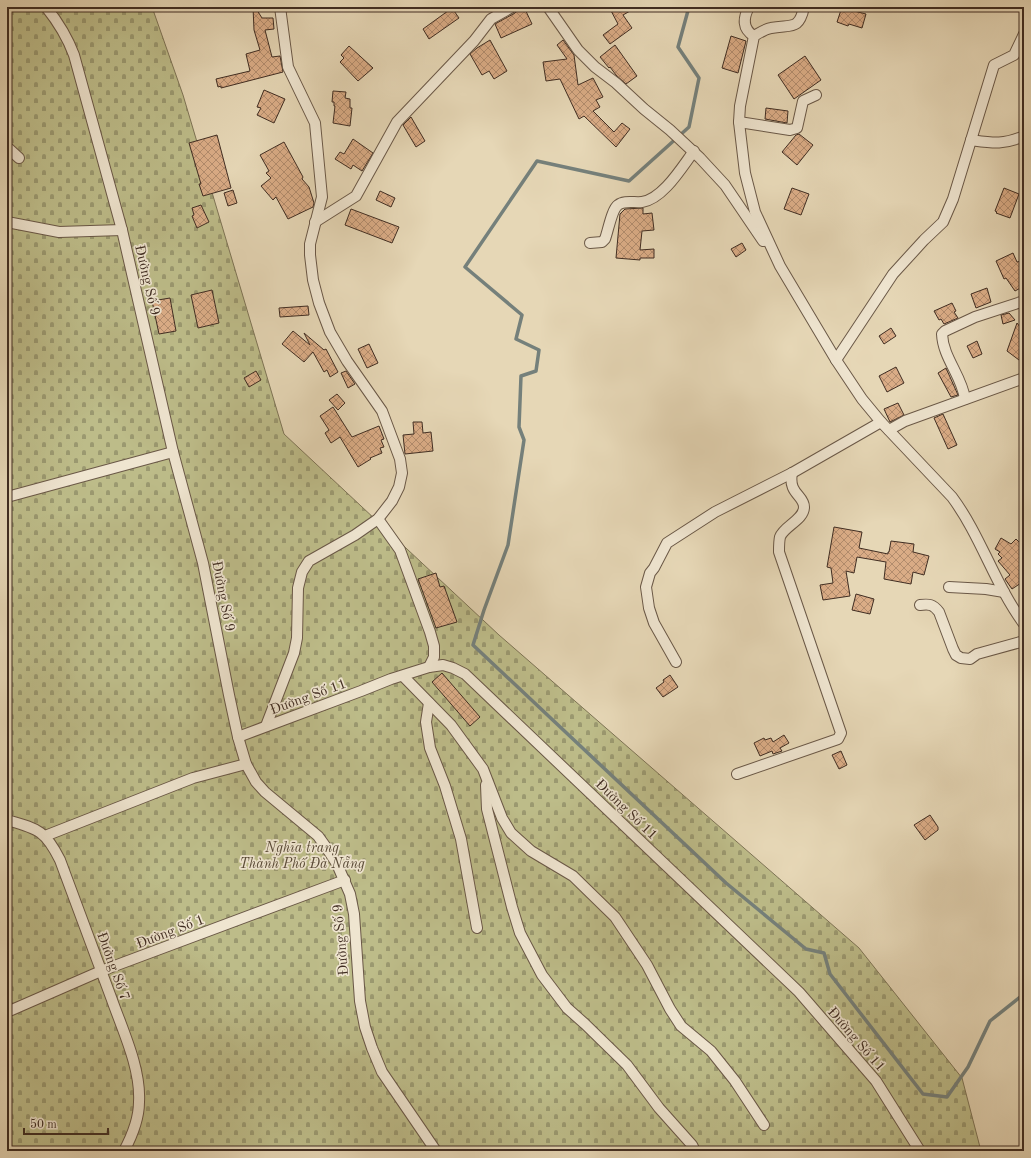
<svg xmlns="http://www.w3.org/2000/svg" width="1031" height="1158" font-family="'Old Standard TT',serif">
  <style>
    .cemetery { fill: url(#cemetery-stones); stroke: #7e7456 }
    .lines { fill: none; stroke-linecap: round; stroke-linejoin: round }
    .stream { stroke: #75807b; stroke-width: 3.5 }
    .building { fill: url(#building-cross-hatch); stroke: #402d22 }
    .street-casing { stroke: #6a5847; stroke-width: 12 }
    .street { stroke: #efe5d0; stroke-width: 10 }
    .labels { text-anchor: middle; stroke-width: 3.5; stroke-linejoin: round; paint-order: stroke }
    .street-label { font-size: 14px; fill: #402d22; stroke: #efe5d0 }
    .park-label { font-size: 14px; font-style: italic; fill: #594a37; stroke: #efe5d0 }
  </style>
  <defs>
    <pattern id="cemetery-stones" width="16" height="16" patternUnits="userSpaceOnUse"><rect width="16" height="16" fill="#bdbc89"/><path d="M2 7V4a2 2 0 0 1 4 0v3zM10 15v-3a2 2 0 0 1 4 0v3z" fill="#9b9970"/></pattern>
    <pattern id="building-cross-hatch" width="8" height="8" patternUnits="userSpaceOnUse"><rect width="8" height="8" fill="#daac86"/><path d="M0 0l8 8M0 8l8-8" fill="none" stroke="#b28c6d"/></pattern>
  </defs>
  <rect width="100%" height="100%" fill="#e6d7b6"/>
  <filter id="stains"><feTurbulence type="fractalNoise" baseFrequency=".005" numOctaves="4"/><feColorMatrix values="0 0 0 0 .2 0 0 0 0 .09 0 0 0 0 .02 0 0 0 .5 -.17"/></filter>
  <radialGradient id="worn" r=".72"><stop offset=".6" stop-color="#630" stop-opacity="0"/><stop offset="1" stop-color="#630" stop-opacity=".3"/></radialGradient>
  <path class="cemetery" d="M7,7H152L183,95L284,434L499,635L859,948L962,1078L981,1151H7Z"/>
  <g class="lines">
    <path class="stream" d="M689,7L678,47L699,78L689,127L629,181L537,161L465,267L522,315L516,339L539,350L536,371L521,376L519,427L524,440L508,545L484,610L473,645L726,883L806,949L824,953L830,974L923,1094L947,1097L968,1067L990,1021L1024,994"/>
  </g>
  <g class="building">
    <path d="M253,7H255L262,18H273L274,29L265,30L272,57L280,56L283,72L221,88V86L218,87L216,79L250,71L246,54L260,50L254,30Z"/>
    <path d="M520,7H524L532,24L501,38L495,24L515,13Z"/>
    <path d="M609,7H637L623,15L632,28L610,44L603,35L618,24Z"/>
    <path d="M842,7H855L854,11L866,14L862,28L849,24L848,26L837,22Z"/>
    <path d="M452,8L459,18L429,39L423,29Z"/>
    <path d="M731,36L746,41L738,73L722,68Z"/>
    <path d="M490,40L507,71L494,79L489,71L482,75L470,54L477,48Z"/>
    <path d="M563,40L574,55L578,85L593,78L603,97L596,100L600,107L593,111L614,132L622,123L630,129L616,147L584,116L579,119L560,79L546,81L543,62L567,59L557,45Z"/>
    <path d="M615,45L637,76L626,84L616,75L610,67L609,68L600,57Z"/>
    <path d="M349,46L373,68L358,81L340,62L344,58L341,55Z"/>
    <path d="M805,56L821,80L794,99L778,75Z"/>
    <path d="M264,90L285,99L274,123L257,115L261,108L257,107Z"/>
    <path d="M333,91L346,92L345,98L350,99V108H352L350,126L333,123L335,106H334V102H332Z"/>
    <path d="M766,108L788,111L787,123L765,119Z"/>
    <path d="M411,117L425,141L416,147L403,125Z"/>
    <path d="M799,134L813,145L797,165L782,152L796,135Z"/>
    <path d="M217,135L231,188L203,196L199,184H201L189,143Z"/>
    <path d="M353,139L373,153L362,171L353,165L351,169L335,159L340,152L344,154Z"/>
    <path d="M284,142L303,177L302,179L309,187L314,203L313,207L288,219L276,197L273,200L261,186L271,178L266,173L269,171L260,155Z"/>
    <path d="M792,188L809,194L801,215L784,209Z"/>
    <path d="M1004,188L1019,194L1010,218L996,213L997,212L995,211Z"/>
    <path d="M233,190L237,203L228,206L224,193Z"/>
    <path d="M380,191L395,198L391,207L376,200Z"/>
    <path d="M201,205L209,222L197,228L192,216L194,215L192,208Z"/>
    <path d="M643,208V214L652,213L654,230L642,231L640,250L654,249V258H640V260L616,258L620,214L625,209Z"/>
    <path d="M351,209L399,227L392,243L345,225Z"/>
    <path d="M742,243L746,250L736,257L731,249Z"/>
    <path d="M1013,253L1017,262L1021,261L1024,268V286L1015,291L1006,278L1004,279L996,261Z"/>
    <path d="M987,288L991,302L976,308L971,294Z"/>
    <path d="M212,290L219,323L198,328L191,295Z"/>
    <path d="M170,298L176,331L159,334L152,301Z"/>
    <path d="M952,303L956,311L954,312L958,318L944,324L941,319L939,320L934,311Z"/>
    <path d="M308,306L309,315L280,317L279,308Z"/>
    <path d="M1009,313L1015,320L1003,324L1001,315Z"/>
    <path d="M1017,323L1024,332V349L1019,360L1007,351Z"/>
    <path d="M891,328L896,336L884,344L879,336Z"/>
    <path d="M293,331L310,345L304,333L324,350L326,349L338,372L330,377L327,370L324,372L313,352L304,362L282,344Z"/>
    <path d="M977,341L982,354L973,358L967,346Z"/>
    <path d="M369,344L378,363L367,368L358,349Z"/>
    <path d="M896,367L904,383L887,392L879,376Z"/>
    <path d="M946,368L958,395L951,397L938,373Z"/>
    <path d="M256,371L261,380L249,387L244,378Z"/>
    <path d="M346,371L355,384L348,388L341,373Z"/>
    <path d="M337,394L345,403L338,410L329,400Z"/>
    <path d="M898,403L904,415L890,422L884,409Z"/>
    <path d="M333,407L352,437L379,426L384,439L381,440L384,447L380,448L382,453L370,458L371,459L358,467L340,437L331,443L325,433L329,430L320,416Z"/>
    <path d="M943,414L957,445L948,449L934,418Z"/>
    <path d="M413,422H422L423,433L431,432L433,451L405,454L403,435L414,434Z"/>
    <path d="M834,527L862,532L859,548L888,554V552H889L891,541L914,544L913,552L929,556L924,575L913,572L911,584L884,579L886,562L857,557L854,573L846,571L850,596L823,600L820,585L833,583L831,568L827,567Z"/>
    <path d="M1001,538L1011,544L1016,539L1024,547V581L1012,589L1005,579L1010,575L998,561L1002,558L998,554L1000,552L995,549Z"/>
    <path d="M436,573L440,587L444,586L457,622L436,628L418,579Z"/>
    <path d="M856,594L874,599L870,614L852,610Z"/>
    <path d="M442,673L480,717L470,726L432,682Z"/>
    <path d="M670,675L678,687L663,697L656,688L664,682L663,680Z"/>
    <path d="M784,735L789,743L780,748L782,751L773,754L772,751L760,756L754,743L764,738L765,740L771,738L773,742Z"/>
    <path d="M841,751L847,765L839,769L832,755Z"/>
    <path d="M930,815L938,827V830L925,840L914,825Z"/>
  </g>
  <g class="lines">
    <defs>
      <g id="street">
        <path d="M46,7C58,22 67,36 74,55L122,230L173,452L203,563L229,695L238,737L246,764L256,782L265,792L318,836L328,850L337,864L350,894L354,914L360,1001L365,1027L372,1048L382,1072L436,1151"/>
        <path d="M548,7L578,50L595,67L616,83L644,109L670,130L700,158L725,185L763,241"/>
        <path d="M749,7C743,18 742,29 754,36"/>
        <path d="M804,7C799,31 791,24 771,28C765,29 759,33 754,36L740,106L739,122L745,173L755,212L780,266L836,360L862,399L881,422L952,497C981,536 995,585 1024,624"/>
        <path d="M739,122L790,130L797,128L803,101L816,95"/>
        <path d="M971,140C993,143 1003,145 1024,136"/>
        <path d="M7,147L19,158"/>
        <path d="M7,222L59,232L122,230"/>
        <path d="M315,222L356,196L397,122L474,41L491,19L512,7"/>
        <path d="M590,243L602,242L605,239C608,231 612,209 618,205C624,200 635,203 642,202C663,199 682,167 694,151"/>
        <path d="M836,360L893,274L924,240L943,222L953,199L994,65L1014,55L1024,34"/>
        <path d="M965,399C962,376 943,358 942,334L945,331L975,317L1024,301"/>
        <path d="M889,430L905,421L1024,378"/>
        <path d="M7,497L173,452"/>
        <path d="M378,519L400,550L430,632L434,646V657L429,667"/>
        <path d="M949,587L986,589L1004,592"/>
        <path d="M920,605C929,604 933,604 939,612L953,649L956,655L961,658L970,659L977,654L1024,641"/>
        <path d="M676,662L654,623L649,608L646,587L650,573L654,568L667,543L715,512L792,473L881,422"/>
        <path d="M403,676L451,725L483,769L502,818L511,833L531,851L573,876L615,917L647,965L670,1009L681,1026L711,1051L735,1081L764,1125"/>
        <path d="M429,703L426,722L430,748L445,786L461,839L477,928"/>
        <path d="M266,726L294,653L297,638L298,588L302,572L309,561L355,535L378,519L392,501L399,487L402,473L400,459L382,411L347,361L330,332L319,303L313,280L310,255V244L322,197L315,123L288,67L280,7"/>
        <path d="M238,737L361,691L391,679L429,667L443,665L453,668L465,674L799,992L876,1081L920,1151"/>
        <path d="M737,774L838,739L841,733L779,552C779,548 779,541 780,537C784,526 804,520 804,507C804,495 788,494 792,473"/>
        <path d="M486,785L487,809L512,907L520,933L542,975L567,1008L585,1024L627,1065L659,1108L692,1145L695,1151"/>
        <path d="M7,820C38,829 45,830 60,860C77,907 95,953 112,1000C123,1031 141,1069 139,1102C139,1119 132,1136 124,1151"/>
        <path d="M45,836L193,778L246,764"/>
        <path d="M7,1012L101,971L345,880"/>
      </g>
    </defs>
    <use href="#street" class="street-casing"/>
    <use href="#street" class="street"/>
  </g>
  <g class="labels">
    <g class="street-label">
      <text transform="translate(148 280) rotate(77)" y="5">Đường Số 9</text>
      <text transform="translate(224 596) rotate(79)" y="5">Đường Số 9</text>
      <text transform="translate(308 696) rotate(-20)" y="5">Đường Số 11</text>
      <text transform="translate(627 809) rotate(44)" y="5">Đường Số 11</text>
      <text transform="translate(170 931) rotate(-21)" y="5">Đường Số 1</text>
      <text transform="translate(340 940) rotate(-95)" y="5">Đường Số 9</text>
      <text transform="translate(114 966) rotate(70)" y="5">Đường Số 7</text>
      <text transform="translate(857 1039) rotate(49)" y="5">Đường Số 11</text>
    </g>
    <g class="park-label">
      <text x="302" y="852">Nghĩa trang<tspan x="302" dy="16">Thành Phố Đà Nẵng</tspan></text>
    </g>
  </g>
  <rect width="1031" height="1158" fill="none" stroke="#e6d7b6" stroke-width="24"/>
  <rect x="8" y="8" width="1015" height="1142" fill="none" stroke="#402d22" stroke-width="2"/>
  <rect x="12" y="12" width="1007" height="1134" fill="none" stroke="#402d22"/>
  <path d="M24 1128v6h84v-6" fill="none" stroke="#402d22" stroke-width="2"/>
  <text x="30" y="1128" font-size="12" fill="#402d22" stroke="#efe5d0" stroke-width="3" paint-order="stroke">50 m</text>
  <rect width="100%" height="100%" filter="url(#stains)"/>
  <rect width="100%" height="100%" fill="url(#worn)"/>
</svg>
